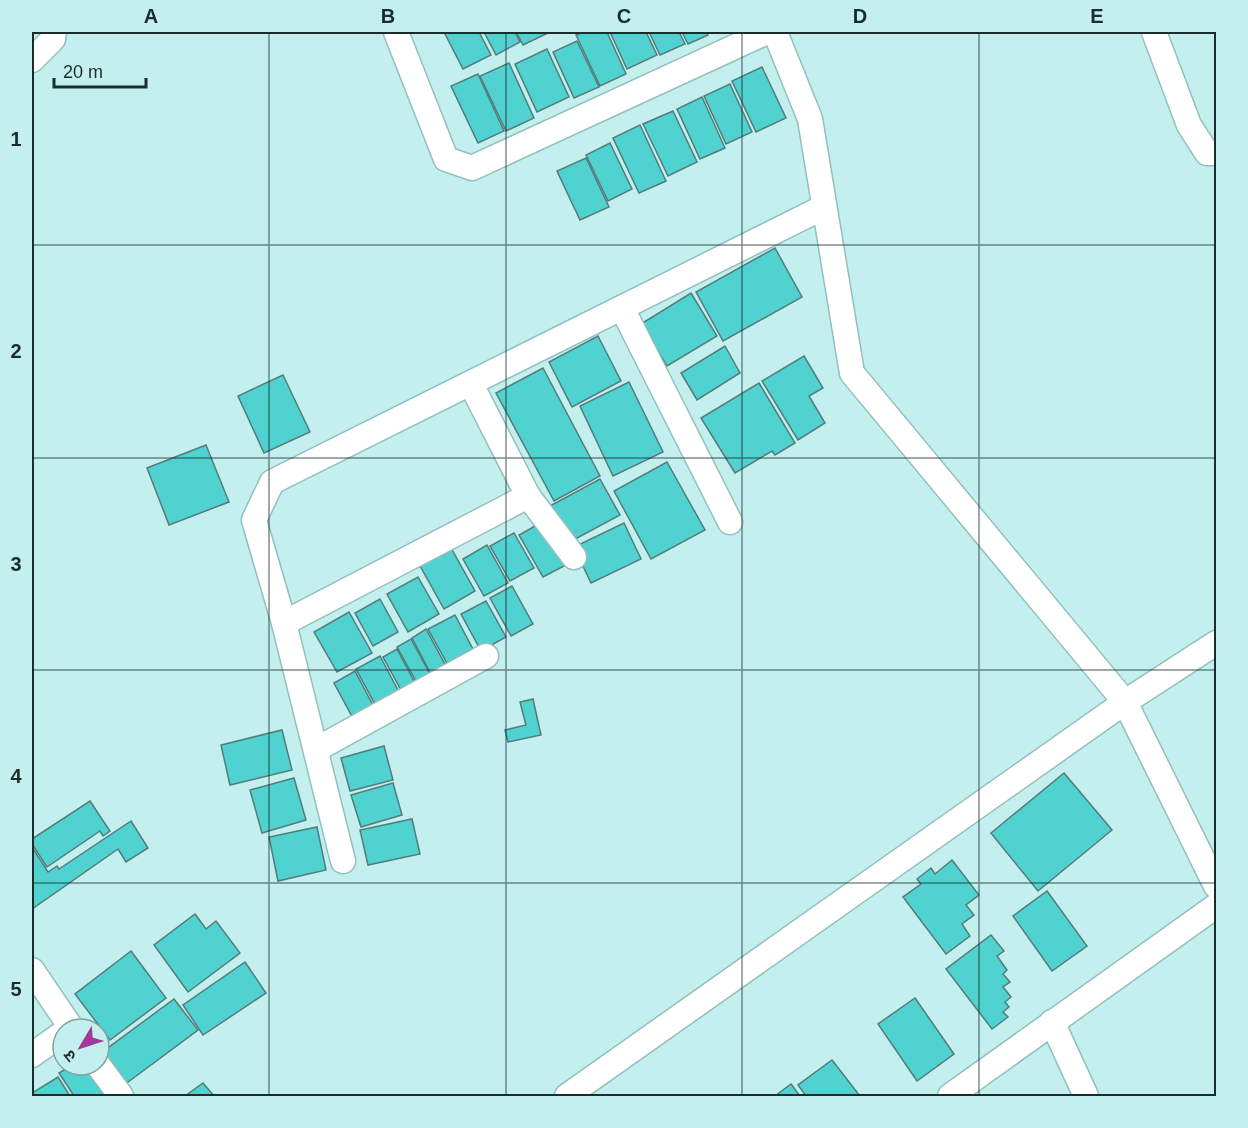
<svg xmlns="http://www.w3.org/2000/svg" width="1248" height="1128" font-family="Arial,'Noto Sans Devanagari',sans-serif">
  <style>
    .building { fill: #4fd2d0; stroke: #537c7b; stroke-width: 1.5 }
    .lines { fill: none; stroke-linecap: round; stroke-linejoin: round }
    .street-casing { stroke: #93bfbd; stroke-width: 27 }
    .street { stroke: #fff; stroke-width: 24 }
    .grid { fill: none; stroke: #1a2c2b; stroke-width: 1.5; stroke-opacity: 0.55 }
    .neatline { fill: none; stroke: #1a2c2b; stroke-width: 2 }
    .grid-label { font-size: 20px; text-anchor: middle; font-weight: bold; fill: #1a2c2b }
  </style>
  <rect width="100%" height="100%" fill="#c3f0ee"/>
  <g class="building">
    <path d="M444,32H479L491,55L463,69Z"/>
    <path d="M484,32H515L520,42L496,55Z"/>
    <path d="M516,32H547L548,33L523,45Z"/>
    <path d="M584,32H607L626,74L600,86L576,35Z"/>
    <path d="M610,32H646L657,55L627,69Z"/>
    <path d="M649,32H679L685,44L660,55Z"/>
    <path d="M682,32H707L708,35L688,44Z"/>
    <path d="M577,41L599,87L574,98L553,52Z"/>
    <path d="M547,49L569,97L537,112L515,64Z"/>
    <path d="M509,63L534,118L506,131L480,76Z"/>
    <path d="M762,67L786,118L756,132L732,81Z"/>
    <path d="M478,74L504,131L478,143L451,86Z"/>
    <path d="M730,84L752,132L726,144L704,96Z"/>
    <path d="M702,97L725,148L700,159L677,109Z"/>
    <path d="M673,111L697,162L668,176L643,124Z"/>
    <path d="M640,125L666,181L639,193L613,138Z"/>
    <path d="M610,143L632,189L608,201L586,155Z"/>
    <path d="M586,158L609,207L580,220L557,171Z"/>
    <path d="M775,248L802,297L723,341L696,292Z"/>
    <path d="M691,293L717,336L667,366L641,324Z"/>
    <path d="M598,336L621,381L572,407L549,362Z"/>
    <path d="M725,346L740,373L697,400L681,373Z"/>
    <path d="M804,356L823,388L809,396L825,423L798,440L762,381Z"/>
    <path d="M543,368L600,476L554,501L496,393Z"/>
    <path d="M283,375L310,432L264,453L238,396Z"/>
    <path d="M629,382L663,452L613,476L580,406Z"/>
    <path d="M759,383L795,443L775,455L772,451L735,473L701,418Z"/>
    <path d="M206,445L229,502L169,525L147,468Z"/>
    <path d="M667,462L705,530L651,559L614,491Z"/>
    <path d="M600,479L620,515L566,544L546,508Z"/>
    <path d="M542,522L566,565L543,577L519,535Z"/>
    <path d="M624,523L641,559L591,583L574,547Z"/>
    <path d="M514,533L534,568L510,581L490,546Z"/>
    <path d="M487,545L508,583L484,596L463,559Z"/>
    <path d="M450,546L475,591L444,609L419,564Z"/>
    <path d="M418,577L439,614L408,632L387,594Z"/>
    <path d="M512,586L533,624L511,636L490,598Z"/>
    <path d="M380,599L398,632L373,646L355,613Z"/>
    <path d="M486,601L506,637L481,651L461,614Z"/>
    <path d="M349,612L372,653L337,672L314,632Z"/>
    <path d="M455,615L475,653L449,667L428,629Z"/>
    <path d="M426,629L447,668L432,676L412,638Z"/>
    <path d="M411,639L431,676L417,683L397,647Z"/>
    <path d="M397,649L416,685L402,692L383,657Z"/>
    <path d="M380,656L401,696L377,708L356,669Z"/>
    <path d="M355,671L376,711L355,722L334,683Z"/>
    <path d="M533,699L541,735L508,742L505,730L526,725L520,702Z"/>
    <path d="M282,730L292,770L230,785L221,745Z"/>
    <path d="M384,746L393,780L350,791L341,758Z"/>
    <path d="M1064,773L1112,830L1038,891L991,833Z"/>
    <path d="M294,778L306,820L262,833L250,790Z"/>
    <path d="M393,783L402,815L361,827L351,795Z"/>
    <path d="M90,801L110,831L103,836L100,831L47,867L32,844V839Z"/>
    <path d="M412,819L420,854L368,865L360,830Z"/>
    <path d="M131,821L148,848L126,862L118,849L32,909V847L48,872L57,866L59,869Z"/>
    <path d="M317,827L326,870L278,881L269,837Z"/>
    <path d="M952,860L979,895L966,905L974,915L962,924L970,936L946,954L903,897L921,884L917,879L931,868L935,874Z"/>
    <path d="M1047,891L1087,946L1052,971L1013,916Z"/>
    <path d="M195,914L206,929L216,921L240,953L188,992L154,945Z"/>
    <path d="M991,935L1004,951L997,956L1007,970L1003,974L1010,982L1003,987L1011,997L1005,1002L1009,1007L1003,1012L1008,1017L992,1029L946,969Z"/>
    <path d="M131,951L166,998L110,1040L75,994Z"/>
    <path d="M245,962L266,993L203,1035L183,1005Z"/>
    <path d="M915,998L954,1054L917,1081L878,1024Z"/>
    <path d="M174,999L198,1030L124,1085L101,1053Z"/>
    <path d="M832,1060L860,1096H806L798,1085Z"/>
    <path d="M72,1065H88L106,1094L102,1096H74L59,1073Z"/>
    <path d="M58,1077L70,1096H33L32,1093Z"/>
    <path d="M203,1083L214,1096H185Z"/>
    <path d="M791,1084L800,1096H775Z"/>
  </g>
  <g class="lines">
    <defs>
      <g id="street">
        <path d="M396,32L446,159L472,168L767,32"/>
        <path d="M775,32L810,119L852,373L1125,702L1216,886"/>
        <path d="M1154,32L1189,125L1207,153H1216"/>
        <path d="M32,60L53,39L54,32"/>
        <path d="M622,308L730,522"/>
        <path d="M528,496L574,557"/>
        <path d="M284,623L528,496L471,384"/>
        <path d="M317,749L486,656"/>
        <path d="M343,861L284,623L254,520L272,482L824,207"/>
        <path d="M32,970L72,1029"/>
        <path d="M1052,1022L1086,1096"/>
        <path d="M32,1055L63,1033"/>
        <path d="M98,1065L121,1096"/>
        <path d="M567,1096L1125,702L1216,643"/>
        <path d="M950,1096L1216,906"/>
      </g>
    </defs>
    <use href="#street" class="street-casing"/>
    <use href="#street" class="street"/>
  </g>
  <path class="grid" d="M269,32V1096M506,32V1096M742,32V1096M979,32V1096M32,245H1216M32,458H1216M32,670H1216M32,883H1216"/>
  <rect width="1248" height="1128" fill="none" stroke="#c3f0ee" stroke-width="66"/>
  <g transform="translate(81 1047) rotate(231)"><circle r="28" fill="#c3f0ee" stroke="#7fa2a0" stroke-width="1.5"/>
  <path d="M0-4.5L10 22L0 15L-10 22Z" fill="#a33899"/>
  <text y="-9" font-size="16" font-weight="bold" text-anchor="middle" fill="#1a2c2b">उ</text>
  </g>
  <path d="M54 78v9h92v-9" fill="none" stroke="#1a2c2b" stroke-width="3"/>
  <text x="63" y="78" font-size="18" fill="#1a2c2b" stroke="#c3f0ee" stroke-width="4.5" paint-order="stroke">20 m</text>
  <rect x="33" y="33" width="1182" height="1062" class="neatline"/>
  <g class="grid-label">
    <text x="151" y="23">A</text>
    <text x="388" y="23">B</text>
    <text x="624" y="23">C</text>
    <text x="860" y="23">D</text>
    <text x="1097" y="23">E</text>
    <text x="16" y="146">1</text>
    <text x="16" y="358">2</text>
    <text x="16" y="571">3</text>
    <text x="16" y="783">4</text>
    <text x="16" y="996">5</text>
  </g>
</svg>
